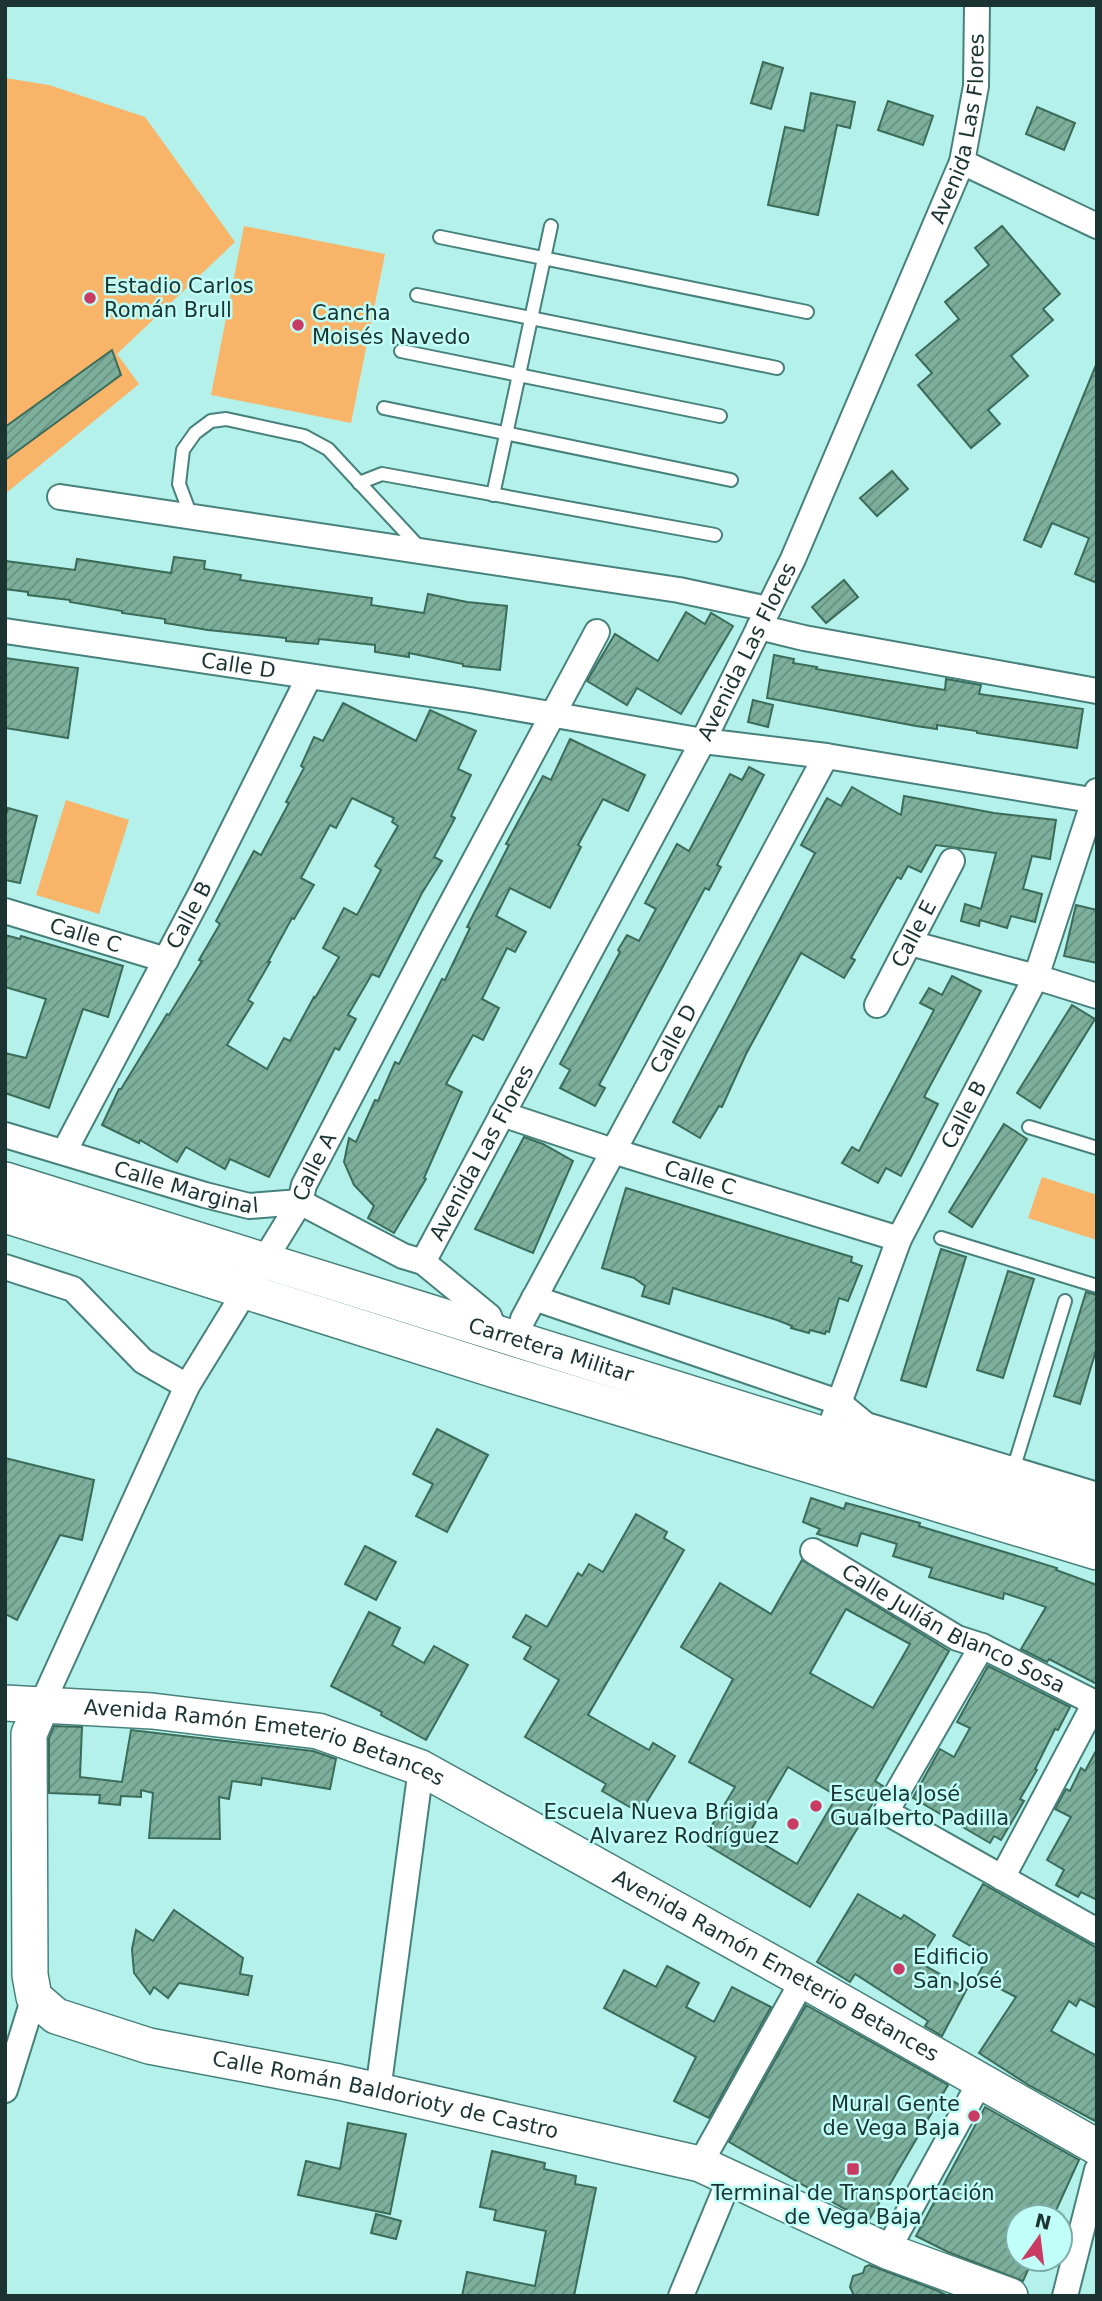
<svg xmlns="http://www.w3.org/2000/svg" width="1102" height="2301" font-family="'DejaVu Sans',sans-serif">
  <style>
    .green { fill: #f8b468 }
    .building { fill: url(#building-hatch); stroke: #3b6c5a; stroke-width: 2; fill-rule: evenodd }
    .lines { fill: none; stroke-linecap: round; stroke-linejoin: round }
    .lane-casing { stroke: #47817b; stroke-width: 16 }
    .street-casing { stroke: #47817b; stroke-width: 28 }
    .secondary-casing { stroke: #47817b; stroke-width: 38 }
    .lane { stroke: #fff; stroke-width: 12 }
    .street { stroke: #fff; stroke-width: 24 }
    .secondary { stroke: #fff; stroke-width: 35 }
    .poi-dot { fill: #c93b63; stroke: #c2fef8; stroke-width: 2.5 }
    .labels { text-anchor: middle; stroke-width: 5; stroke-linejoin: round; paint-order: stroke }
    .street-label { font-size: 21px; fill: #1b3431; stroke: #c2fef8 }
    .poi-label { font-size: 21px; fill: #1b3431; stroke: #c2fef8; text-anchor: start }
  </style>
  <defs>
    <pattern id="building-hatch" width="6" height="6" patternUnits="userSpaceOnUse" patternTransform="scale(1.75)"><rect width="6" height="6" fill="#7db09c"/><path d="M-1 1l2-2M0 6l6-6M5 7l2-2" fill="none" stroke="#669080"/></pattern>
  </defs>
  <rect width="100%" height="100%" fill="#b5f1eb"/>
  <g class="green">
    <path d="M5,78L49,85L145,117L235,242L117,354L139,384L5,494Z"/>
    <path d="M244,226L385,254L351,423L211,395Z"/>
    <path d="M66,800L129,820L99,914L36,895Z"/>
    <path d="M1042,1177L1097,1195V1240L1028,1218Z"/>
  </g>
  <g class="building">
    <path d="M763,62L783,68L771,109L751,103Z"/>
    <path d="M811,93L855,102L850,128L837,125L818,215L768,205L785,127L804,131Z"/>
    <path d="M888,101L933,116L923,145L878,130Z"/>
    <path d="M1037,107L1075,123L1064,150L1026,134Z"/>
    <path d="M1002,226L1060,294L1043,309L1053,320L1011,356L1028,376L988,410L1000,424L971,448L918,385L932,373L916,355L959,319L945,302L989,265L975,248Z"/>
    <path d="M112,350L121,375L5,460V427Z"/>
    <path d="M1096,365H1097V583L1075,574L1089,538L1052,523L1041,547L1024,540Z"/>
    <path d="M892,471L908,489L877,516L860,498Z"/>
    <path d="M174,557L205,561L204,569L241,575L240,580L372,598L371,605L424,613L428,594L467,602L507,606L500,670L463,666V664L409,653V657L375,652V645L319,639L318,644L286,641V638L208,630L165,623V619L122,613V611L70,602V600L28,595V592L5,589V561L75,570L77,559L171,573Z"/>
    <path d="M844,580L858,597L826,623L812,607Z"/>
    <path d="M686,612L705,624L711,613L733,626L681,714L637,688L627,705L587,681L615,634L658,661Z"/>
    <path d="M774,655L794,659L793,663L817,667L816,669L945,690L946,679L981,685L979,694L1083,709L1077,748L977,733V731L937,725V729L916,726L767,698Z"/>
    <path d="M5,658L78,668L68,738L5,728Z"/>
    <path d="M753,700L773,705L768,727L748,722Z"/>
    <path d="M343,703L416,741L430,710L476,731L458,769L471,775L451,816L455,818L434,857L442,861L422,893L379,977L372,974L348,1015L356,1019L339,1050L335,1048L269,1177L230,1159L225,1169L186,1147L177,1162L140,1140L139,1143L102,1125L119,1089H121L167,1014L169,1015L202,961L199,960L220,924L216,921L254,851L261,855L289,803L286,802L304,768L301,766L314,737L323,741ZM352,798L394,818L392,822L398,826L375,866L381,870L357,915L344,908L323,948L339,957L315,998L314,997L290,1041L284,1038L267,1069L227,1045L253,1003L248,1000L270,962H268L292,918L294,919L314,885L301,878L330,825L336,828Z"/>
    <path d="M570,739L645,775L628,811L603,799L578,845L581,847L550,908L510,888L496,916L526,932L515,952L507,948L482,999L499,1008L483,1040L473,1035L446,1084L462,1092L424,1178L426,1179L394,1233L368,1218L374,1206L354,1185L344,1162L349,1138L356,1142L375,1100L378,1101L395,1062L399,1064L442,979L445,980L470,928L467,927L509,845L506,844L543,776L551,780Z"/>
    <path d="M749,767L764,775L717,865L721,867L709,890L705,888L599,1085L605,1088L595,1106L560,1088L570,1070L560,1064L620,952L618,950L627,935L639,941L648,924L656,909L645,903L677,844L689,851L730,774L742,780Z"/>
    <path d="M852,787L901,815L904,796L994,813L1056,820L1050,859L1032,856L1023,889L1042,894L1035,922L1011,916L1007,928L980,920L979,926L961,921L965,904L981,909L996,853L936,845L921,872L908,866L901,879L897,877L851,958L855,960L844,978L801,953L746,1054L722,1107L719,1106L700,1138L673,1122L815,853L801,845L827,798L841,806Z"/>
    <path d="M8,808L37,816L20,883L5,880V817Z"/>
    <path d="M1076,905L1097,910V963L1064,956Z"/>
    <path d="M5,935L20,939L21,936L123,966L108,1017L83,1009L49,1108L5,1093V1053L26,1058L46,999L5,987Z"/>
    <path d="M952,976L981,991L924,1097L938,1104L910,1159L901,1176L886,1168L878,1183L842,1163L852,1147L859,1151L934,1010L920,1003L929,988L942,995Z"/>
    <path d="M1072,1005L1095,1019L1040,1108L1017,1093Z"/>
    <path d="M1004,1124L1027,1139L972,1227L949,1212Z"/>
    <path d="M524,1137L543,1144L573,1161L533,1253L475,1229Z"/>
    <path d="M626,1188L852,1257L851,1262L862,1266L848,1301L839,1298L829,1332L826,1331L825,1334L810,1330L809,1333L791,1328L792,1326L777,1320L673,1288L669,1304L642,1296L645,1286L634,1278L602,1268Z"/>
    <path d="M941,1249L966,1257L926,1387L901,1380Z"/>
    <path d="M1008,1271L1034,1279L1003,1378L977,1370Z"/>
    <path d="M1086,1292L1097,1295V1347L1080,1404L1054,1396Z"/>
    <path d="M437,1429L488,1455L447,1532L416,1516L433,1484L413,1474Z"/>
    <path d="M5,1458L94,1480L82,1540L60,1535L17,1620L5,1614Z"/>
    <path d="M811,1498L844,1509L846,1503L920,1523L919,1526L1057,1568L1056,1570L1097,1585V1684L1049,1659L1047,1662L1021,1649L1046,1607L1004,1593L1003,1599L929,1577L932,1568L893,1556L897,1544L861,1533L857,1546L817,1534L820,1529L803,1522Z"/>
    <path d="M636,1514L667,1532L664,1538L684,1550L588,1715L649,1750L653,1743L675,1756L640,1813L602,1791L606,1784L525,1737L559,1680L524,1659L531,1647L513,1637L526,1615L547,1627L578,1573L582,1576L589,1564L603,1572Z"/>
    <path d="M365,1546L396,1562L376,1600L345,1584Z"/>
    <path d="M802,1560L949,1651L875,1781L883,1786L810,1907L702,1842L735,1787L689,1762L733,1679L681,1647L720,1583L771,1614ZM846,1609L910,1644L873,1708L810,1673ZM788,1767L837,1796L797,1864L748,1835Z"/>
    <path d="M369,1612L400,1628L392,1645L424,1663L434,1646L468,1665L426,1740L381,1715L382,1712L331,1686Z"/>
    <path d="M988,1666L1070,1707L1058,1730L1055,1729L1035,1769L1037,1770L1020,1799L1024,1801L1001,1840L994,1836L990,1843L913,1798L940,1749L954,1757L970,1728L957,1722Z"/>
    <path d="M54,1726L82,1727L80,1777L122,1782L131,1730L313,1751L336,1759L330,1789L262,1778L261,1785L232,1781L229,1799L219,1797L220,1839L149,1838L153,1793L141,1790V1797L121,1796L120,1805L99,1803L100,1795L49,1793V1738Z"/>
    <path d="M1097,1749V1900L1081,1892L1078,1897L1056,1885L1064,1870L1047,1860L1071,1817L1055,1809L1066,1789L1070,1791L1081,1768L1085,1771Z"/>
    <path d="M983,1884L1097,1948V2008L1080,1999L1076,2006L1069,2001L1051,2031L1097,2056V2122L1030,2086L979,2053L1016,1997L977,1977L988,1956L953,1936Z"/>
    <path d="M858,1894L901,1919L904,1915L935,1935L918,1962L967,1989L942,2036L925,2026L928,2021L855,1974L850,1982L817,1962Z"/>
    <path d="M174,1910L243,1958L240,1974L252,1976L248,1995L179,1983L168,1998L154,1987L150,1994L134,1973L132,1949L136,1930L153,1941Z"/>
    <path d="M667,1966L699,1983L686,2007L714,2022L732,1987L771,2007L709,2118L674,2101L696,2057L604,2008L624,1970L656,1987Z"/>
    <path d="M806,2005L948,2085L869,2220L843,2208L729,2142Z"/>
    <path d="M985,2107L1079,2160L1053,2217H1018V2259H1033L1023,2281L948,2252L916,2236Z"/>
    <path d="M348,2123L406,2134L390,2214L298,2195L306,2161L340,2169Z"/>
    <path d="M492,2151L545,2163L544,2169L576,2176L575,2184L596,2188L574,2296H462L467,2272L535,2286L546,2231L494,2220L496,2210L480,2207Z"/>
    <path d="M376,2214L401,2221L396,2239L371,2233Z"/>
    <path d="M869,2265L936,2290L948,2296H854L850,2287L853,2276L863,2273L865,2267Z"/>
  </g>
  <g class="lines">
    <defs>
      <g id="lane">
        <path d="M440,237L807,312"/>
        <path d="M417,295L777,368"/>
        <path d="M401,351L720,416"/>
        <path d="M384,408L731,480"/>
        <path d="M359,483L382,474L715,535"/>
        <path d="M493,495L551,226"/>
        <path d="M191,516L179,484L183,450L195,433L211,421L226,419L304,436L328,449L420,548"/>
        <path d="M1029,1127L1097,1148"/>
        <path d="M941,1238L1097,1286"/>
        <path d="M1013,1470L1065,1301"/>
      </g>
      <g id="street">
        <path d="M962,162L1097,226"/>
        <path d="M60,497L679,590L768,609"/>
        <path d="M759,627L804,638L1097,691"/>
        <path id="s1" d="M5,631L470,700L703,741L826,756L1097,801"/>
        <path id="s2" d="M5,911L166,960"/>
        <path d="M910,943L1036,977L1097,996"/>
        <path id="s3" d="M877,1005L952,861"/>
        <path id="s4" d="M502,1114L613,1151L899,1239"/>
        <path id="s5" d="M5,1135L205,1195L249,1206L300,1202L403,1256L423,1262L489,1316L496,1334"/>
        <path id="s6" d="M64,1152L201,893L309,677"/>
        <path id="s7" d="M423,1262L703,741L793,559L962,162L976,86L977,5"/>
        <path d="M5,1267L73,1289L143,1361L187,1386"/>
        <path d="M534,1298L838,1402L866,1425L1097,1495"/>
        <path id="s8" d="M523,1319L826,756"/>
        <path id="s9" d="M827,1436L899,1239L1036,977L1097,791"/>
        <path id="s10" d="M813,1551L957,1638L982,1646L1097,1704"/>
        <path d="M982,1646L886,1812L1097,1931"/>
        <path id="s11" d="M41,1706L187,1386L300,1202L304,1185L433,938L597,632"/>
        <path d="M1002,1878L1095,1703"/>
        <path d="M5,2090L34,1997"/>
        <path d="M378,2091L421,1768"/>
        <path d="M700,2164L803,1980"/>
        <path d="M887,2251L980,2082"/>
        <path d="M681,2296L730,2178"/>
        <path d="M1065,2296L1097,2170"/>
      </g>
      <g id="secondary">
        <path id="s12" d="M5,1180L1097,1520"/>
        <path d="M5,1215L495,1370L1097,1552"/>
        <path id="s13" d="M5,1703L152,1711L318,1731L421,1768L803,1980L1097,2147"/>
        <path id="s14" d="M41,1706L29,1734L30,1975L34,1997L56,2016L149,2046L339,2082L700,2164L887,2251L1010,2296"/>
      </g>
    </defs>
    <use href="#lane" class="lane-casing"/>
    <use href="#street" class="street-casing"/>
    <use href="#secondary" class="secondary-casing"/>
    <use href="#lane" class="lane"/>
    <use href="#street" class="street"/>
    <use href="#secondary" class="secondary"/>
  </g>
  <g class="poi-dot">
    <circle cx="90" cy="298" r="7"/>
    <circle cx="298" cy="325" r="7"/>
    <circle cx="816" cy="1806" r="7"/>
    <circle cx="793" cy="1824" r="7"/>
    <circle cx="899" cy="1969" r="7"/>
    <circle cx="974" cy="2116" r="7"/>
    <rect x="846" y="2162" width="14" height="14" rx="3.5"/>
  </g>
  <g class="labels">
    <g class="street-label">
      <text dy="7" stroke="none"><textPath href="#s7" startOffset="1258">Avenida Las Flores</textPath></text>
      <text dy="7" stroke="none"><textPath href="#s7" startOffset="691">Avenida Las Flores</textPath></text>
      <text dy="7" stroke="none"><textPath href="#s1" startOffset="236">Calle D</textPath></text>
      <text dy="7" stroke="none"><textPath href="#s6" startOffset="268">Calle B</textPath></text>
      <text dy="7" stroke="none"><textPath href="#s3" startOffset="80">Calle E</textPath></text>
      <text dy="7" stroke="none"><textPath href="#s2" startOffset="84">Calle C</textPath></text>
      <text dy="7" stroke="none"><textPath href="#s8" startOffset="318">Calle D</textPath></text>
      <text dy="7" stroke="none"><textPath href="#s9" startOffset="350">Calle B</textPath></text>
      <text dy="7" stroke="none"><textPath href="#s7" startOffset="124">Avenida Las Flores</textPath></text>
      <text dy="7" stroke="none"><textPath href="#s11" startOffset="606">Calle A</textPath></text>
      <text dy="7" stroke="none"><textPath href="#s4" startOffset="208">Calle C</textPath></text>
      <text dy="7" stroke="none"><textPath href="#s5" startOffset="189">Calle Marginal</textPath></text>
      <text dy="7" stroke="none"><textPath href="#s12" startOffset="572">Carretera Militar</textPath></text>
      <text dy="7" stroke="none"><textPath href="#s10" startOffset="161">Calle Julián Blanco Sosa</textPath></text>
      <text dy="7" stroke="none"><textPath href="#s13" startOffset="264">Avenida Ramón Emeterio Betances</textPath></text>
      <text dy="7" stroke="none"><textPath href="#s13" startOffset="830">Avenida Ramón Emeterio Betances</textPath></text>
      <text dy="7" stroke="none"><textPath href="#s14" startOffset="662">Calle Román Baldorioty de Castro</textPath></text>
    </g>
    <g class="poi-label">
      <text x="104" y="293">Estadio Carlos<tspan x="104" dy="24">Román Brull</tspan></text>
      <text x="312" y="320">Cancha<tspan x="312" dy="24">Moisés Navedo</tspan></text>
      <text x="830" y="1801">Escuela José<tspan x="830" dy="24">Gualberto Padilla</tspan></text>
      <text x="779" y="1819" text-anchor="end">Escuela Nueva Brigida<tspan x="779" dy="24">Alvarez Rodríguez</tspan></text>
      <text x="913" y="1964">Edificio<tspan x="913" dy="24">San José</tspan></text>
      <text x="960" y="2111" text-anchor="end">Mural Gente<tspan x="960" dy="24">de Vega Baja</tspan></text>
      <text x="853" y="2200" text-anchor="middle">Terminal de Transportación<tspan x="853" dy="24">de Vega Baja</tspan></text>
    </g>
  </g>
  <rect width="1102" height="2301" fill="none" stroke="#1b3431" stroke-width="14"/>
  <g transform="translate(1039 2238) rotate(14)"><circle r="33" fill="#c2fef8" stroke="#7fada8" stroke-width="2"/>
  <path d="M0-5L12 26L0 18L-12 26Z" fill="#c93b63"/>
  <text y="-10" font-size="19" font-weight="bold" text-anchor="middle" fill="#1b3431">N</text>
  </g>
</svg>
